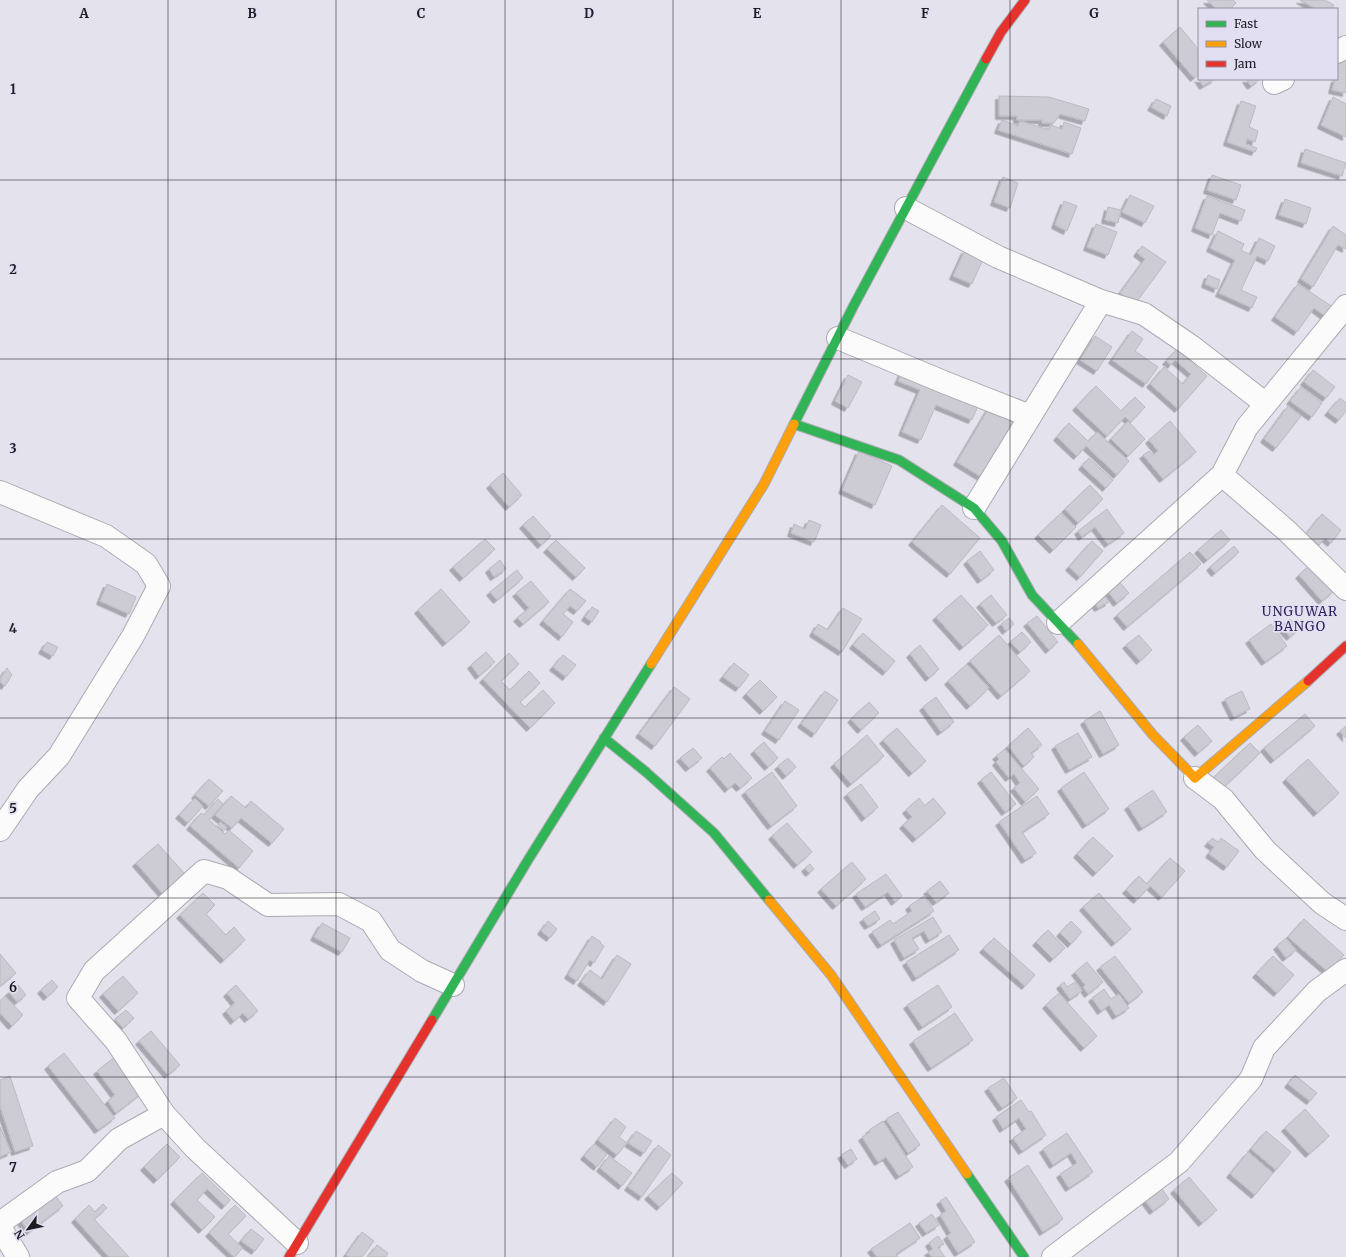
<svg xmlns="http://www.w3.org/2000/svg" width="1346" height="1257" viewBox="0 0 1346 1257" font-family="Merriweather,serif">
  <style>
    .building { fill: #cdccd4; stroke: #babac1; filter: url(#shadow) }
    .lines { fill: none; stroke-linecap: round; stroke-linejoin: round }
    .street-casing { stroke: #abaab2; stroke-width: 24 }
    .fast-casing { stroke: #abaab2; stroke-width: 11 }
    .slow-casing { stroke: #abaab2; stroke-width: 11 }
    .jam-casing { stroke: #abaab2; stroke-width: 11 }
    .street { stroke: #fbfbfc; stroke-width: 22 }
    .fast { stroke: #30b455; stroke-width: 9 }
    .slow { stroke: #ff9f0a; stroke-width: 9 }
    .jam { stroke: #e5322d; stroke-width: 9 }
    .grid { fill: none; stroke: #1d1c23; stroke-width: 1; stroke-opacity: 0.55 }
    .labels { text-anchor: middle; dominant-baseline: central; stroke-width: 3.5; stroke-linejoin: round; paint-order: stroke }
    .quarter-label { font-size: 13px; letter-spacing: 1px; fill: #2e1f59; stroke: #e1dff1 }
    .grid-label { font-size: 13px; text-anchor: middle; font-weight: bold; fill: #1d1c23; stroke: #e1dff1; stroke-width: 3.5; stroke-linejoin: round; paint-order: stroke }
  </style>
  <defs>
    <filter id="shadow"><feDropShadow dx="-3.5" dy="3.5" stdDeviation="0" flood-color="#0004"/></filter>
  </defs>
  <rect width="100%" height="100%" fill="#e4e3ed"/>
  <path class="building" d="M1207 0H1233L1236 3 1230 9H1216Z
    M1300 0H1325L1334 5 1332 9H1316Z
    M1180 27 1199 50V74L1194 78 1163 42Z
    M1340 54 1346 55V93L1332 90 1335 79H1337V67Z
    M1198 78 1199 79H1215L1203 86Z
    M1246 79H1260L1251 86Z
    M999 96 1049 97 1089 109 1085 121 1060 114 1054 123H1042V120H1017V116H999Z
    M1333 97 1346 104V137L1321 125Z
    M1156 99 1171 106 1167 116 1151 107Z
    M1241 101 1256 106 1249 127 1258 131 1255 142 1247 139 1246 144 1257 148 1255 152 1227 142Z
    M1002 120 1018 126 1020 121 1049 130 1050 125 1062 129 1064 122 1081 128 1072 154 998 130Z
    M1305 149 1346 163 1342 176 1301 163Z
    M1212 175 1241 185 1236 200 1207 190Z
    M1003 177 1018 183 1010 208 994 202Z
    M1130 195 1154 206 1145 223 1122 212Z
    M1207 196 1245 210 1241 221 1220 213 1212 235 1195 228Z
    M1285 199 1311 208 1306 224 1279 215Z
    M1064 201 1077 206 1067 231 1055 225Z
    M1108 207 1121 210 1118 223 1105 220Z
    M1096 224 1117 232 1108 255 1087 247Z
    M1333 226 1346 235V249L1338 245 1313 287 1301 279Z
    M1218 231 1244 244 1241 250 1251 255 1259 238 1275 246 1268 261 1257 256 1241 290 1257 297 1252 308 1219 293 1235 260 1210 248Z
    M1142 246 1166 262 1135 304 1120 293 1145 259 1137 253Z
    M965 250 983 259 972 284 953 276Z
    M1208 275 1220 280 1217 289 1205 284Z
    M1298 284 1336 309 1329 319 1314 308 1297 332 1275 317Z
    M1132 331 1143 339 1135 351 1158 367 1146 384 1112 360Z
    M1095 336 1112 347 1097 371 1080 360Z
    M1177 349 1207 376 1178 409 1150 384 1164 367 1183 384 1191 374 1175 360 1171 365 1166 361Z
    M1313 370 1335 387 1326 398 1304 382Z
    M902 372 978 406 972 420 936 405 921 440 902 432 920 390 898 381Z
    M848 375 862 382 848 408 835 401Z
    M1096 386 1121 411 1135 397 1145 407 1131 422 1125 417 1107 436 1076 407Z
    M1301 387 1322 403 1312 417 1290 401Z
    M1340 398 1346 403V411L1339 420 1328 412Z
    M1288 406 1301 416 1276 448 1264 439Z
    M989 408 1014 423 983 478 957 462Z
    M1128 421 1145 439 1128 456 1111 439Z
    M1170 421 1196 452 1163 479 1143 455 1149 451 1153 455 1158 451 1149 440Z
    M1069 423 1088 441 1097 432 1129 461 1117 475 1086 446 1077 456 1057 437Z
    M859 451 892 466 875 505 842 490Z
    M1089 458 1113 480 1106 488 1082 466Z
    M503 473 522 495 509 507 490 485Z
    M1090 485 1103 499 1078 523 1065 509Z
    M942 505 980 538 950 574 912 542Z
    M1107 509 1124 533 1108 544 1095 527 1082 537 1078 531Z
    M1061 513 1076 527 1053 550 1038 535Z
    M1322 514 1341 530 1331 543 1325 538 1319 545 1306 534Z
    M533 516 551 536 541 545 523 525Z
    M809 520 821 525 814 542 791 533 794 524 805 529Z
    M1221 530 1230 540 1207 560 1198 550Z
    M485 539 495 549 463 578 453 567Z
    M556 540 585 568 576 577 547 549Z
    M1092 541 1103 551 1080 577 1069 567Z
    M1234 546 1239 552 1215 573 1210 567Z
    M980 551 994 570 981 580 967 561Z
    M1190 552 1201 564 1127 627 1117 615Z
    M500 560 506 569 494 577 489 569Z
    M1311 564 1335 590 1322 601 1299 575Z
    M517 570 523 578 497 600 490 592Z
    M1115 577 1129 593 1117 603 1105 588Z
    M531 581 549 602 523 624 517 618 529 608 516 593Z
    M107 584 136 597 129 614 100 601Z
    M441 589 470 622 446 643 418 610Z
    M570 589 586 601 577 611 570 606 563 614 573 622 562 637 543 621Z
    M1101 590 1109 602 1098 608 1091 597Z
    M961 595 988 625 963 647 936 617Z
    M991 595 1007 615 996 623 980 604Z
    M592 607 599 611 592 622 585 617Z
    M843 608 862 619 842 652 813 633 818 624 828 630Z
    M1037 616 1058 642 1049 650 1027 623Z
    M1009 618 1014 624 1006 631 1001 624Z
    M1290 619 1299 629 1290 637 1281 627Z
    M1271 624 1287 646 1265 662 1249 640Z
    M1022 632 1031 642 1020 652 1010 642Z
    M863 633 895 661 886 672 853 645Z
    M999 635 1030 671 1001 696 970 661Z
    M1139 635 1152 650 1140 661 1126 645Z
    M47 642 58 647 53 656 42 650Z
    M920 645 939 669 929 678 910 654Z
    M486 652 495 662 479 676 471 665Z
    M509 653 519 664 501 681 510 690 529 671 540 683 520 702 525 707 543 690 555 703 530 728 483 679Z
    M563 655 576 665 566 677 553 667Z
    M734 663 749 675 739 688 723 677Z
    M967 664 989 688 970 706 948 681Z
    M7 668 12 675 5 686 0 682V679Z
    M760 680 777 697 763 711 746 694Z
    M674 687 690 699 655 746 639 734Z
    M825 691 838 700 815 734 801 724Z
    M1242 691 1250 709 1234 717 1225 699Z
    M936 697 954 722 941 732 923 707Z
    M785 701 799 710 779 740 765 731Z
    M869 702 879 713 861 730 851 719Z
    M1100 711 1119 745 1103 754 1084 721Z
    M1305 714 1315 726 1274 760 1264 748Z
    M1198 725 1212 741 1198 753 1184 737Z
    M1346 726V738L1340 731Z
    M897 728 926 761 912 773 883 740Z
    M1028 728 1042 745 1031 753 1034 757 1024 766 1008 746Z
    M1078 733 1092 757 1069 770 1055 746Z
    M867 735 884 756 851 784 834 764Z
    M764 742 778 758 768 767 754 751Z
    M1250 743 1260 753 1223 788 1213 778Z
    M693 748 702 758 689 768 680 758Z
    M1005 749 1039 789 1025 802 1014 788 1020 783 1014 774 1009 778 996 762 999 759 996 756Z
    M730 753 752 778 740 788 735 783 728 789 710 768 722 757 724 759Z
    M788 758 796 767 786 776 778 766Z
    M1308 759 1339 793 1317 813 1286 779Z
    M772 772 797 806 771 826 745 792Z
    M991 772 1016 804 1005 812 981 780Z
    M1084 772 1109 809 1086 825 1061 788Z
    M209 779 223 791 209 806 195 795Z
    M861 784 878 807 865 818 847 794Z
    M1153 790 1167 812 1142 828 1128 806Z
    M231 796 246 808 251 801 284 829 272 843 241 818 232 828 215 815Z
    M1037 796 1049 814 1022 832 1036 853 1025 860 999 822Z
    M195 798 203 806 188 823 179 815Z
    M919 798 925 806 933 798 946 813 916 839 903 825 912 817 906 810Z
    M218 799 223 804 209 820 225 834 229 830 253 851 239 868 190 826 201 813 204 815Z
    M220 822 227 827 225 830 218 824Z
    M787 823 812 852 797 865 772 836Z
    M1093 837 1113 856 1096 873 1077 854Z
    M1212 838 1218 842 1221 838 1239 851 1227 867 1209 854 1214 847 1208 843Z
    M158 844 185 874 163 894 136 863Z
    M1170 858 1185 871 1162 897 1150 886 1137 900 1126 890 1139 876 1147 884Z
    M852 862 866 879 836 906 821 889Z
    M810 864 814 869 809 873 805 868Z
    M886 874 902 896 895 902 888 892 865 907 856 894Z
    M940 881 949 893 936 902 927 891Z
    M203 893 215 905 206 914 226 935 234 927 245 940 224 960 180 915Z
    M1099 893 1131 929 1115 943 1083 907Z
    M924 896 934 911 881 945 872 932 890 920 893 924 912 911 909 906Z
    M875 911 880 919 868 926 863 919Z
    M933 917 942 932 929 940 924 931 912 938 919 949 904 958 894 940Z
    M1304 919 1344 955 1328 972 1288 937Z
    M548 921 557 929 550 938 541 931Z
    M1071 921 1082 932 1071 944 1060 933Z
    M322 923 350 938 342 952 314 937Z
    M1048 930 1065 948 1053 959 1036 942Z
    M949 935 959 950 916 978 906 962Z
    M592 936 601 942 600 943 604 946 594 963 590 960 577 981 568 975Z
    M994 938 1035 975 1025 986 983 949Z
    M1286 938 1296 950 1286 958 1277 946Z
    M0 954 16 973 0 986Z
    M617 955 631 964 607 1002 581 982 590 970 602 979Z
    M1115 956 1143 992 1129 1003 1100 967Z
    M1273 956 1294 975 1277 993 1256 974Z
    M1087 962 1103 982 1088 994 1083 987 1085 985 1075 972Z
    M123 976 138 993 118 1011 103 994Z
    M52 980 58 987 47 997 41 990Z
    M1064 982 1067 987 1075 982 1082 991 1070 999 1060 985Z
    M18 985 26 995 17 1002 9 992Z
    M236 985 258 1011 248 1019 243 1013 234 1021 226 1011 235 1003 227 993Z
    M938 985 952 1007 922 1027 907 1005Z
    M1104 989 1111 999 1119 994 1129 1008 1116 1016 1109 1005 1101 1011 1092 998Z
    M1059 993 1097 1036 1084 1048 1046 1005Z
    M5 996 23 1015 12 1026 0 1013V1001Z
    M126 1010 134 1018 123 1028 115 1019Z
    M955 1013 973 1040 931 1068 913 1041Z
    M151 1031 180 1065 168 1075 139 1041Z
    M64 1053 115 1118 98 1130 48 1066Z
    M116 1056 143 1092 116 1113 108 1101 115 1095 97 1071Z
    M1295 1075 1317 1093 1310 1101 1288 1084Z
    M10 1076 33 1146 15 1152 0 1106V1080Z
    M1004 1078 1017 1098 1002 1108 988 1088Z
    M1021 1100 1029 1112 1031 1111 1046 1135 1022 1151 1013 1138 1026 1129 1019 1118 1003 1129 996 1117Z
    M1305 1109 1329 1136 1309 1154 1285 1128Z
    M898 1112 920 1145 908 1153 886 1119Z
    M615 1118 626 1127 619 1137 627 1143 617 1155 598 1140Z
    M883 1121 913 1167 899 1176 886 1157 878 1162 862 1137 870 1132 869 1130Z
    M0 1127 11 1152 0 1157Z
    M636 1131 652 1141 644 1153 628 1143Z
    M1266 1131 1291 1152 1276 1170 1251 1149Z
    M1067 1133 1093 1172 1069 1188 1060 1174 1077 1163 1071 1153 1053 1165 1043 1149Z
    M167 1144 180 1157 157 1180 144 1167Z
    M594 1144 607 1154 597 1167 584 1156Z
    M658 1145 671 1155 642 1197 628 1187Z
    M851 1149 857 1159 848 1165 841 1155Z
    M1248 1152 1273 1173 1255 1195 1230 1174Z
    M609 1156 632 1173 622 1186 600 1168Z
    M1028 1165 1063 1219 1043 1232 1008 1178Z
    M202 1173 230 1200 225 1206 207 1189 197 1200 215 1217 202 1230 174 1201Z
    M672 1173 683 1183 660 1207 648 1196Z
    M1189 1177 1217 1210 1202 1223 1174 1190Z
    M1160 1186 1169 1199 1153 1211 1144 1199Z
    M54 1194 63 1206 29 1232 20 1220Z
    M946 1197 975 1242 958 1253 947 1236 951 1233 940 1215 946 1211 940 1201Z
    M103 1204 107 1208 94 1219 129 1257H109L75 1219 89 1205 95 1212Z
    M235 1205 246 1216 228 1234 243 1248 234 1257 209 1233Z
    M932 1214 939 1225 926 1233 919 1223Z
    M910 1223 920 1238 896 1254 898 1257H877L871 1249Z
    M251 1229 264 1239 255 1251 241 1241Z
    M362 1232 374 1241 362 1257H349L346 1255Z
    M938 1236 944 1244 938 1247 945 1257H932L928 1252 933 1249 929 1243Z
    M377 1245 388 1253 386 1257H368Z"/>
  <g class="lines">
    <g class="street-casing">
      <path id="street" d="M1337 52 1346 47
        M1274 83 1283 79
        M906 208 998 257 1101 301 1144 314 1191 346 1266 404
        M1346 306 1247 427 1222 475 1287 531 1346 589
        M838 338 946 383 1030 416
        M0 492 106 536 146 564 159 586 133 636 59 756 28 789 0 830
        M974 508 1101 301
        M1058 623 1222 475
        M1195 778 1223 799 1265 850 1322 903 1346 919
        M164 1114 116 1041 78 998 94 971 204 871 228 878 268 905 339 904 371 921 390 950 422 971 453 985
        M0 1223 57 1182 87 1171 119 1139 164 1114 195 1148 297 1243
        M0 1227 18 1257
        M1053 1257 1179 1162 1251 1079 1264 1048 1317 991 1346 970"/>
    </g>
    <g class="fast-casing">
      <path id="fast" d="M794 424 899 460 974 508 1002 541 1032 595 1078 644
        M794 424 854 305 986 59
        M604 738 646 772 714 833 769 900
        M432 1020 528 860 651 664
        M967 1174 1024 1257"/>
    </g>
    <g class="slow-casing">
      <path id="slow" d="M1078 644 1153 735 1195 778 1308 681
        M651 664 764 484 794 424
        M769 900 831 975 967 1174"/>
    </g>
    <g class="jam-casing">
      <path id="jam" d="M986 59 1001 32 1025 0
        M1308 681 1346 646
        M289 1257 432 1020"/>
    </g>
    <use href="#street" class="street"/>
    <use href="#fast" class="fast"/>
    <use href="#slow" class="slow"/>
    <use href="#jam" class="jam"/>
  </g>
  <path class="grid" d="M168 0V1257M336 0V1257M505 0V1257M673 0V1257M841 0V1257M1010 0V1257M1178 0V1257M0 180H1346M0 359H1346M0 539H1346M0 718H1346M0 898H1346M0 1077H1346"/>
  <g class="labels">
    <g class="quarter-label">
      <text x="1300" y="611">UNGUWAR<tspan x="1300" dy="15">BANGO</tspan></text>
    </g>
  </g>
  <g class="grid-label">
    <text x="84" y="18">A</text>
    <text x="252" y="18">B</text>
    <text x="421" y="18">C</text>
    <text x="589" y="18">D</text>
    <text x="757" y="18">E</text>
    <text x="925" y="18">F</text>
    <text x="1094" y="18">G</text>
    <text x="13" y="94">1</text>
    <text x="13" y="274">2</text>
    <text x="13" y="453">3</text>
    <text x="13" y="633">4</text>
    <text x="13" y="813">5</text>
    <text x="13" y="992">6</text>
    <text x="13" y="1172">7</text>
  </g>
  <rect x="1198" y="8" width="140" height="72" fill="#e1dff1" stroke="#93919f"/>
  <rect x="1206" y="21" width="20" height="6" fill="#30b455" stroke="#93919f"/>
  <text x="1234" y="28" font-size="12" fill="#1d1c23">Fast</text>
  <rect x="1206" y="41" width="20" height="6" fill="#ff9f0a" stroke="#93919f"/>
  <text x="1234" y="48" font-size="12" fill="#1d1c23">Slow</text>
  <rect x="1206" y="61" width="20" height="6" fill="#e5322d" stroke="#93919f"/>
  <text x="1234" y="68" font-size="12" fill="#1d1c23">Jam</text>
  <g transform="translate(28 1229) rotate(237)" stroke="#e1dff1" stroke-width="3" paint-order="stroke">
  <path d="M0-3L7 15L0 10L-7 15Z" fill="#1d1c23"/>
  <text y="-6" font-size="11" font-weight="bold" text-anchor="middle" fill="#1d1c23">N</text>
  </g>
</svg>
